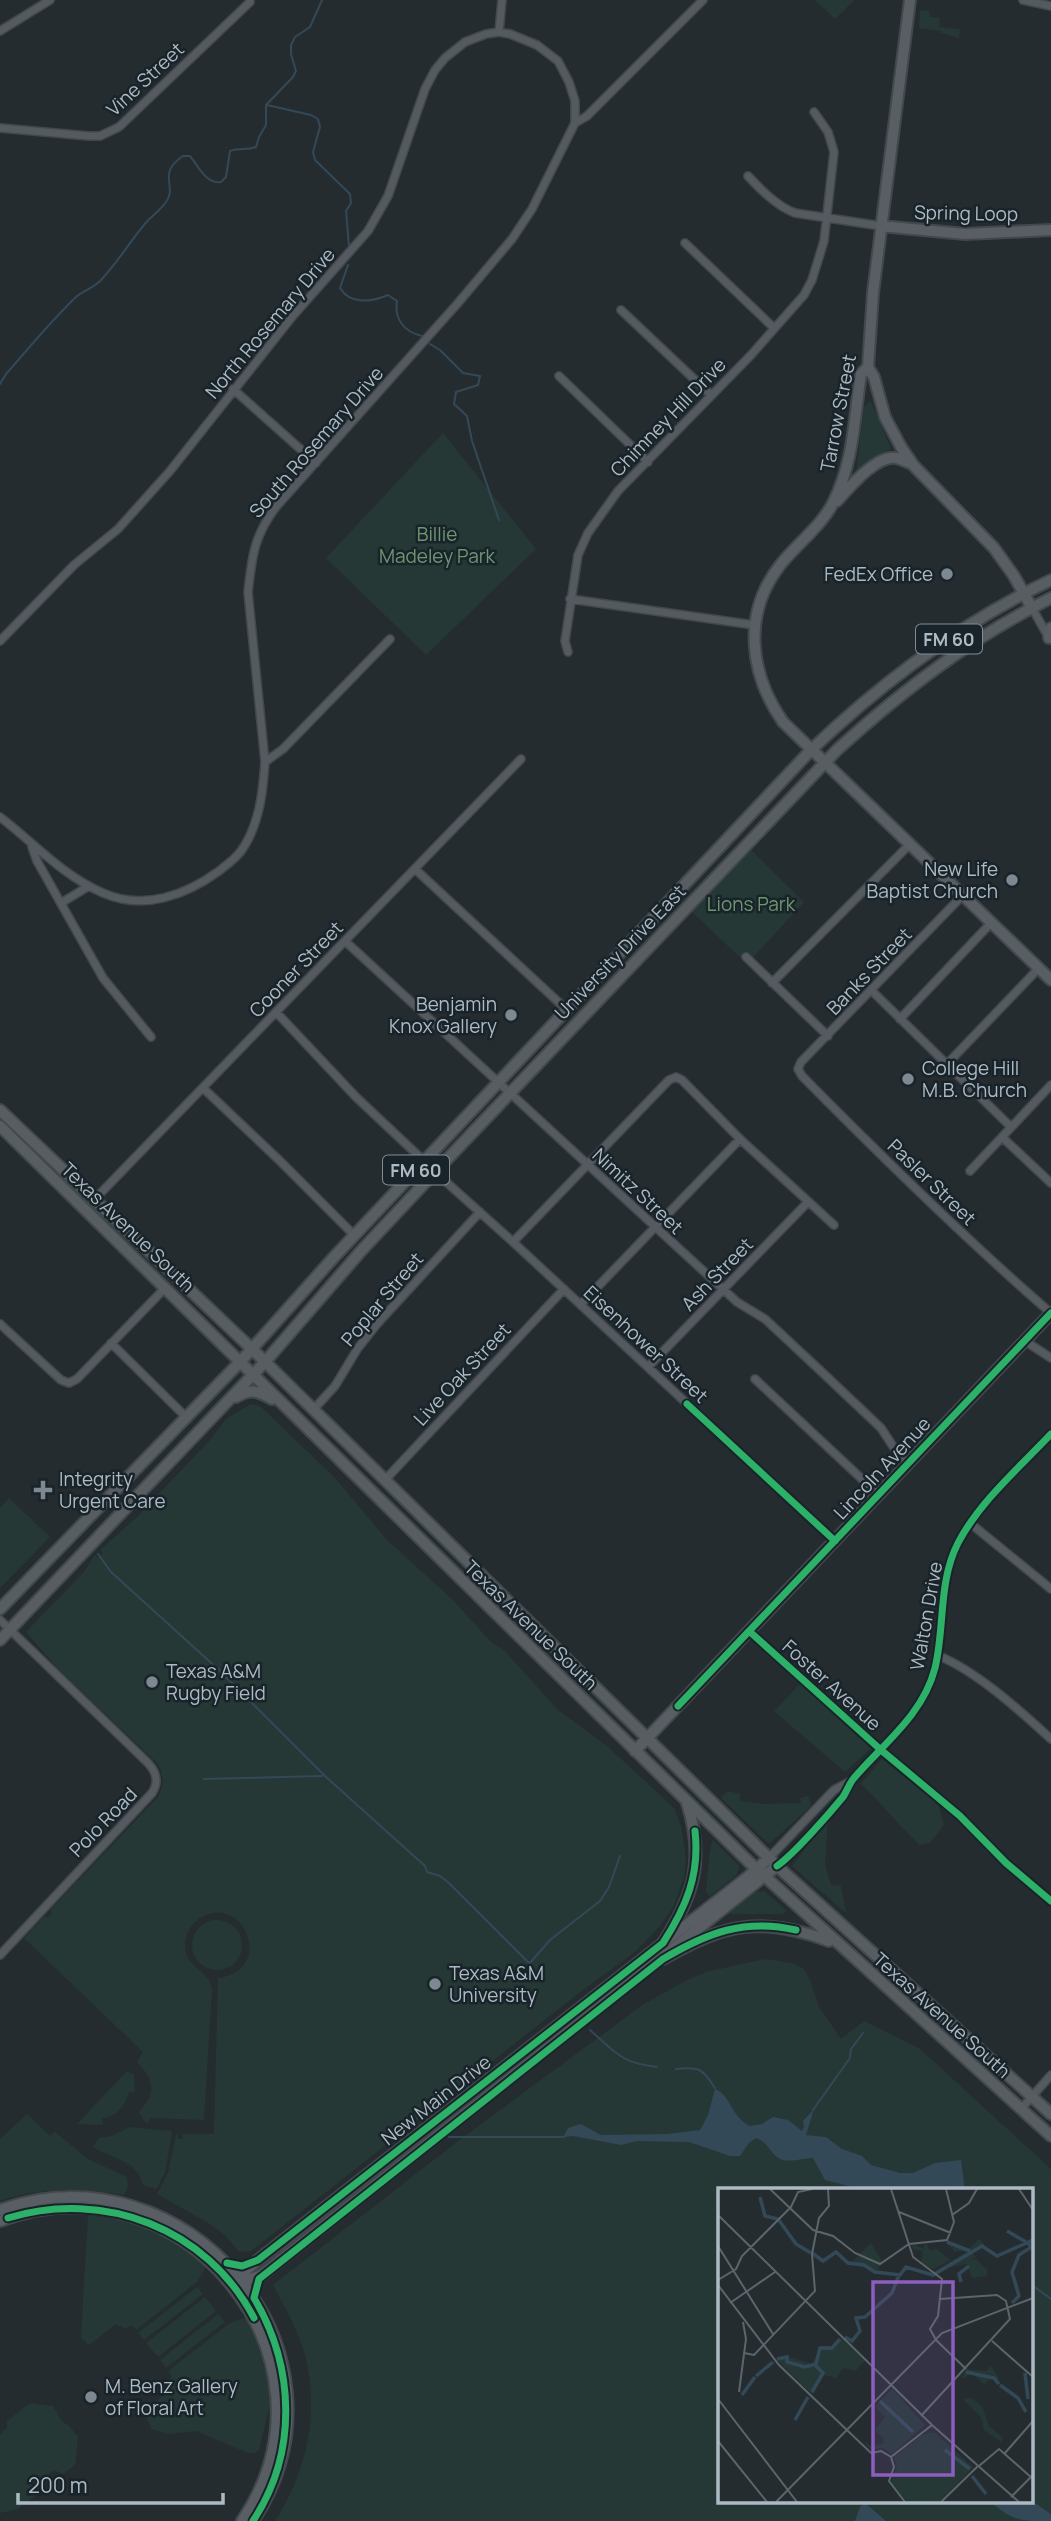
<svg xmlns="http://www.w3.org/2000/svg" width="1051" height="2521" viewBox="0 0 1051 2521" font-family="Manrope,sans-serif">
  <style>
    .green { fill: #253835; fill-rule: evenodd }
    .water { fill: #334958 }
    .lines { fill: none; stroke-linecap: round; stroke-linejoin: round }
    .stream { stroke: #334958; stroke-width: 2 }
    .street-casing { stroke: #42484b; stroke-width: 10 }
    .secondary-casing { stroke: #42484b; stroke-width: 14 }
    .primary-casing { stroke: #42494d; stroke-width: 14 }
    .street { stroke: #545a5f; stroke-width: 7 }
    .secondary { stroke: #585e63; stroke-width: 10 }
    .primary { stroke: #575d61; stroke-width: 10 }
    .cycleway-casing { stroke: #19232a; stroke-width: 11 }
    .cycleway { stroke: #2db169; stroke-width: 7 }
    .poi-dot { fill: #7d8890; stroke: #19232a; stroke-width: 2.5 }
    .labels { text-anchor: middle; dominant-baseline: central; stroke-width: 5; stroke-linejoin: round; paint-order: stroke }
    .shield { fill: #19232a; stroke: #818d95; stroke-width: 2 }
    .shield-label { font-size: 18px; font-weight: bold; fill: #adbac3 }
    .street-label { font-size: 19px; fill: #adbac3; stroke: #19232a }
    .park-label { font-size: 19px; fill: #6e9670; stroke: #19232a }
    .poi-label { font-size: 19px; fill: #adbac3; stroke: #19232a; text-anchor: start }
    .inset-river { fill: none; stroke: #334958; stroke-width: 3.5 }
    .inset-road { fill: none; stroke: #5b656b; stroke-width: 2 }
    .view { fill: #8c5ec0; fill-opacity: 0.15; stroke: #8c5ec0; stroke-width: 3.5 }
    .inset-edge { fill: none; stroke: #adbac3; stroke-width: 3.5 }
  </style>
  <rect width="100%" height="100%" fill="#252c30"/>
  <path class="green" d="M815 0H854L835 19Z
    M920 10 929 11 930 17 940 18 939 27 960 29 959 38 941 33V31L919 28Z
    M869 402 872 404 891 448 856 473 864 407Z
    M443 433 536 549 426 655 326 558Z
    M751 850 804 902 747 964 691 911Z
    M251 1404 260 1406 333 1476 388 1541 452 1599 491 1642 504 1650 557 1709 607 1746 674 1808 681 1826 686 1858 684 1878 673 1908 660 1926 635 1952 579 1993 251 2251 239 2252 226 2236 210 2224 157 2194 168 2173 177 2131 178 2139H183V2134H214L218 1978C276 1971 244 1891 200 1918 191 1924 185 1935 185 1945 185 1968 209 1970 212 1989L204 2120 150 2118 148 2123 145 2122 139 2112C142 2107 147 2103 149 2098 156 2084 146 2071 137 2062L143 2052 24 1938 45 1916 47 1918 52 1913 50 1910 158 1797C164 1785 165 1775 157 1763L57 1668 26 1632 83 1573 95 1555 98 1558 103 1553 100 1550 136 1518 210 1440 226 1419Z
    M9 1498 50 1537 0 1588V1508Z
    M800 1684 871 1748 845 1772 774 1711Z
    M882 1759 938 1804 944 1825 930 1843 920 1845C899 1826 882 1804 861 1784Z
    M728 1791 740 1794V1801L764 1804 801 1803 800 1798 808 1796 812 1805 769 1844 721 1798Z
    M828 1817 825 1865 831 1885 841 1886 846 1913 792 1866Z
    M713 1840 739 1866 737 1875 710 1896 706 1892C708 1880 709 1847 713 1840Z
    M764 1891 787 1911 783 1914H728L756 1892Z
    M192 1945a25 25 0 1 1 50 0a25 25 0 1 1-50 0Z
    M765 1959 791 1963 803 1968 810 1980 819 2007 841 2039 864 2021 920 2049 1051 2169V2521H275C307 2471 320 2413 305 2355 298 2330 285 2308 273 2285L457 2142 641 2006 687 1980 706 1972ZM720 2190H1032V2502H720Z
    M127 2071 134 2075 135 2092H129C125 2107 117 2115 102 2119L103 2125 77 2124Z
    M27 2114 50 2136 55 2132 88 2159 127 2177 128 2186 124 2195C81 2188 42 2187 0 2201V2139Z
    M130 2127 172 2131 165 2173 156 2189 143 2185C138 2160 112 2159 93 2147L99 2138 112 2136Z
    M88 2215C138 2221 168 2234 207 2265L197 2282 136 2330 132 2325 125 2329 116 2324 89 2345 81 2338Z
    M197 2287 203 2294 144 2340 138 2333Z
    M205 2297 216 2311 158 2357 146 2343Z
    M218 2314 225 2322 166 2368 160 2360Z
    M247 2317 257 2339 269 2382 271 2400 259 2450 255 2453H248L196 2431 168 2434 152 2429 143 2412 169 2391 167 2382 172 2376 168 2371 230 2323Z
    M30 2403 53 2406 61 2420 70 2427 78 2437 75 2465 63 2474 54 2470 39 2482 42 2490 18 2509 0 2513V2434L7 2428V2421Z"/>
  <path class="water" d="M715 2089C731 2095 731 2117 750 2126L762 2124 773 2117 788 2120 802 2131 804 2127 803 2121 814 2109 806 2135 826 2137 842 2149 862 2156 871 2165 900 2173H913L935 2163 961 2160 965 2190H863L825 2180 813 2158C805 2158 792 2162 783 2160 771 2157 769 2142 756 2138L749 2143 740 2156H730L689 2142 637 2141 621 2145 573 2136 563 2137 568 2128 581 2124 601 2135 667 2134 700 2130 708 2115Z
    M1032 2501 1051 2514V2521C1020 2521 1013 2521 991 2502Z
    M865 2503 886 2521H855L860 2507Z"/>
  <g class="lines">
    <path class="stream" d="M267 105 311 115 318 119 320 127 313 152 315 160 350 194 351 203 346 211 349 246
      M348 265 340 288C350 305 372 302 388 295L397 301C394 319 404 332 422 336
      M430 344 440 350 463 373 480 376 478 385 456 392 454 404 467 416 472 441 499 520
      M0 384 6 374C29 348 50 322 75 298 82 291 94 288 101 280 117 263 129 243 144 225 150 217 160 211 166 202 178 186 156 174 183 156H190C199 167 206 184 221 182L226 177 230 151C240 147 247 151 256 147L259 137 266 125V105L293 77 296 71 291 54V45L295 37 310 27 322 0
      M403 1158 414 1162
      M98 1554 111 1572 219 1670 325 1776 425 1866 427 1872 440 1876 449 1883 531 1965
      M204 1779 322 1776
      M529 1964 550 1940 600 1901 609 1887 620 1856
      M590 2030C616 2053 621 2063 657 2067
      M676 2069C699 2066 703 2069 715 2088
      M813 2110 850 2058 851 2049 863 2033
      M449 2137H564
      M1032 2285 1051 2299"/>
    <g class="street-casing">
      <path id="street" d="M1023 0 1051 6
        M0 31 50 0
        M499 32 502 0
        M575 123 587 116 703 0
        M0 128 89 136H100L119 127 250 2
        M748 176C762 191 777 206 795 213L881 226
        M685 243 774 328
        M621 310 711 395
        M559 376 648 462
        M233 389 316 463
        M570 599 754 625
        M1032 608 1049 638
        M0 641 74 565 118 529 170 471 292 317 368 231 388 196 425 89 435 70 445 58 465 42 486 34 499 32 510 34 537 45 558 61 569 82 575 101V123L532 209 512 239 458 303 276 507C254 536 252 556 248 592L265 762C263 790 260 820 245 845 239 856 229 863 219 871 186 895 144 911 103 893 63 876 34 843 0 817
        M568 652 565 641 578 555 588 533 618 491 751 355 804 295 812 280 824 241 834 152 828 132 814 112
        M265 762 283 749 390 639
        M32 847 37 861 103 978 151 1037
        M415 869 568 1011
        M962 896 801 1062 798 1069 802 1076C882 1157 964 1238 1051 1313
        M61 903 89 886
        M345 941 724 1290 737 1302 765 1319 825 1375 881 1428 898 1454 908 1463
        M746 957 828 1036
        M772 983 909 845
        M872 991 1011 1127
        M276 1012 356 1097 424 1161
        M900 1019 991 923
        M947 1064 1039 968
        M203 1088 279 1160 354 1235
        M1002 1137 1051 1183
        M970 1171 1051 1085
        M435 1172 513 1242 835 1541
        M93 1201 521 759
        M513 1242 669 1080 676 1077 682 1080 740 1139 834 1225
        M581 1304 740 1139
        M0 1324 61 1380 69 1383 77 1379 165 1288
        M1025 1341 1051 1358
        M111 1343 185 1416
        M648 1367 808 1202
        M755 1379 879 1495
        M313 1410 335 1386 358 1348 377 1324 480 1212
        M384 1481 564 1289
        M970 1523 1051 1589
        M0 1620 148 1763C157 1773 159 1782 152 1793L0 1955
        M749 1631 881 1750 960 1816 1006 1863 1051 1901
        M937 1655C978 1672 1019 1710 1051 1739
        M769 1858 834 1790 851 1781
        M777 1866C794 1854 829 1814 843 1797 847 1791 849 1784 854 1778 883 1744 923 1715 935 1668 945 1627 938 1582 958 1543 980 1501 1019 1468 1051 1434
        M1021 2109 1051 2075"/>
    </g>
    <g class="secondary-casing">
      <path id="secondary" d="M910 0 873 293 868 367 861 374C854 418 854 462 833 503 822 525 796 545 781 564 742 613 749 673 783 722L1051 980
        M881 226 965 234 1051 230
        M868 367 874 377 885 417 901 447 914 466 994 548 1014 576 1032 608
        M837 501C849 488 877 454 896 458 901 459 907 462 912 464
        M635 1751 1051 1313
        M0 2210C186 2143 365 2353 253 2521
        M0 2221C182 2152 352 2358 242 2521
        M233 2285 262 2275 777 1866
        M233 2285 239 2276 258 2260 749 1876 769 1858"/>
    </g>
    <g class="primary-casing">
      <path id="primary" d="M1049 638 1051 628
        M0 1110 252 1349 777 1866 1051 2114
        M0 1126 749 1862 1051 2136
        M236 1397C251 1388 258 1391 272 1399
        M0 1609 241 1361 334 1257 811 750C882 682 963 622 1051 580
        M0 1640 265 1362 361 1251 435 1172 837 750C903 690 971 638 1051 598
        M663 1943C694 1895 705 1860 687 1803
        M663 1959C726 1923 760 1916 829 1941"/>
    </g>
    <use href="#street" class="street"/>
    <use href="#secondary" class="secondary"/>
    <use href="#primary" class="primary"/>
    <g class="cycleway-casing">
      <path id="cycleway" d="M687 1404 835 1541
        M749 1631 881 1750 960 1816 1006 1863 1051 1901
        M678 1706 1051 1313
        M777 1866C794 1854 829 1814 843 1797 847 1791 849 1784 854 1778 883 1744 923 1715 935 1668 945 1627 938 1582 958 1543 980 1501 1019 1468 1051 1434
        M8 2218C104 2189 207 2228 254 2318
        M227 2263 242 2266 258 2260 663 1943C686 1907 700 1875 695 1831
        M253 2521C298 2453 295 2367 254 2298L259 2279 663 1959C707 1933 744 1918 796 1930"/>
    </g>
    <use href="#cycleway" class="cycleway"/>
  </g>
  <g class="poi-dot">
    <circle cx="947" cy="574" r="7"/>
    <circle cx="1012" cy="880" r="7"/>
    <circle cx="511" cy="1015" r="7"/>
    <circle cx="908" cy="1079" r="7"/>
    <path d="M39.5 1479.5h7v7h7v7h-7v7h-7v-7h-7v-7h7z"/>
    <circle cx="152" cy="1682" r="7"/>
    <circle cx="435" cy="1984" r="7"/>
    <circle cx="91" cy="2397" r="7"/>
  </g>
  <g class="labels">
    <g class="shield">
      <rect x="916" y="624.5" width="66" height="29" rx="5"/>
      <rect x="383" y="1155.5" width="66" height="29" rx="5"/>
    </g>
    <g class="shield-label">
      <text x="949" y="639">FM 60</text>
      <text x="416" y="1170">FM 60</text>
    </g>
    <g class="street-label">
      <text transform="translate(145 79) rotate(-43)">Vine Street</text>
      <text transform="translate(966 213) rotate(1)">Spring Loop</text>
      <text transform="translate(270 323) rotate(-50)">North Rosemary Drive</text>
      <text transform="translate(838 413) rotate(-79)">Tarrow Street</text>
      <text transform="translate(668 417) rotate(-46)">Chimney Hill Drive</text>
      <text transform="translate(316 442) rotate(-49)">South Rosemary Drive</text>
      <text transform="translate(620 952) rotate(-46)">University Drive East</text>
      <text transform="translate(296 969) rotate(-46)">Cooner Street</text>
      <text transform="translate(869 971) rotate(-46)">Banks Street</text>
      <text transform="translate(932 1182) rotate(44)">Pasler Street</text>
      <text transform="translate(638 1191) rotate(43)">Nimitz Street</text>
      <text transform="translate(128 1227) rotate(44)">Texas Avenue South</text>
      <text transform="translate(717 1274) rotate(-46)">Ash Street</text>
      <text transform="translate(382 1299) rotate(-50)">Poplar Street</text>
      <text transform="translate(646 1344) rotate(43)">Eisenhower Street</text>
      <text transform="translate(462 1374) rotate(-47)">Live Oak Street</text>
      <text transform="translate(882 1468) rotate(-47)">Lincoln Avenue</text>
      <text transform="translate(926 1616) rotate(-80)">Walton Drive</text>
      <text transform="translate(531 1625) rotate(44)">Texas Avenue South</text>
      <text transform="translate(832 1685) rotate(42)">Foster Avenue</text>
      <text transform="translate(103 1822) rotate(-46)">Polo Road</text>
      <text transform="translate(942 2015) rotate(42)">Texas Avenue South</text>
      <text transform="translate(436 2100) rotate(-38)">New Main Drive</text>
    </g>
    <g class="park-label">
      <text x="437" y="534">Billie<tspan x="437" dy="22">Madeley Park</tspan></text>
      <text x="751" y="904">Lions Park</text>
    </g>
    <g class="poi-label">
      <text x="933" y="574" text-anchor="end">FedEx Office</text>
      <text x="998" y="869" text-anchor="end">New Life<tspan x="998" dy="22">Baptist Church</tspan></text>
      <text x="497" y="1004" text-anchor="end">Benjamin<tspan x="497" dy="22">Knox Gallery</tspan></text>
      <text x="922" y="1068">College Hill<tspan x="922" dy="22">M.B. Church</tspan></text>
      <text x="59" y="1479">Integrity<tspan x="59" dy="22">Urgent Care</tspan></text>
      <text x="166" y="1671">Texas A&amp;M<tspan x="166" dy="22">Rugby Field</tspan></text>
      <text x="449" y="1973">Texas A&amp;M<tspan x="449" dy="22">University</tspan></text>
      <text x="105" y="2386">M. Benz Gallery<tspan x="105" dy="22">of Floral Art</tspan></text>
    </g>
  </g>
  <g transform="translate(718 2188)">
    <rect width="315" height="315" fill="#252c30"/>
    <path d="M261 51 276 67 267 59 253 63 258 69 253 72 258 71 270 83 268 88 254 90 249 76 219 82 250 63H236L228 54 229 53 234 59 252 60ZM207 53 212 63 219 61 232 72 216 81 203 75 205 63 195 62 194 56 206 61ZM153 55 164 73 159 83 134 74ZM123 150 147 173 137 183 125 180 119 190 106 187 94 206 58 171 68 168 94 176 102 161 115 159ZM273 178 281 190 279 197 273 190 266 196 254 186 243 191 248 181 269 183ZM174 201 207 237 174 266 165 260 153 262 145 253 153 258 165 256 166 252 161 256 166 251 157 242 167 229 157 219ZM253 210 264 218 271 238 285 250 283 254 266 242 263 229 245 211ZM216 244 255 279 221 314H189L173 294 179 279 176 269 204 247Z" fill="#253835"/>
    <path class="inset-river" d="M42 9 47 28 60 31 78 56 93 65M289 43 308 54M229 54 252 63M94 65 105 73 118 64 130 75 146 77 157 84 182 87 188 79 215 87 264 58 279 68 315 52M243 94 241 86 251 78M294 115 301 108 294 84 301 67 312 60 311 53M127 149 134 153 142 143 138 130 147 129 174 105 181 87M59 171 69 169V174L87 179 98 176 102 160H114L122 151M248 184 276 190 281 196M307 185 310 211M38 188 55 174M282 197 300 210 308 224M94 204 105 185 96 176M24 207 37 189M162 213 195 244M77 232 90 209M227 262 252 281M254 288 268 306"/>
    <path class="inset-road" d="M52 1 95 42 115 48 137 65 162 76 191 56 229 52 236 34 228 1M173 1 195 69 224 91 220 128 212 141 218 152M301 1 315 22M72 21 80 4 94 1M181 24 233 45M0 27 214 237 301 314M234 27 251 15 259 1M0 58 55 146M0 92 18 81 24 68 72 20M0 97 61 177 131 244M12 115 57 84M218 152 248 181M274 153 315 189M26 165 36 167 97 103 94 66 101 30 111 18 110 1M21 204 28 151 25 134M0 211 79 314M203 228 292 131 288 113 279 107 222 111M131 244 153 265 163 263 173 269 176 279 171 293 187 314M0 253 49 314M287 265 315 233M173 269 214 237M261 278 281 261 314 290M293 309 315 287M58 314 224 145 315 110M223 314 260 278"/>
    <path class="view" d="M155 94H235V287H155Z"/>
    <rect width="315" height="315" class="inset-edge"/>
  </g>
  <path d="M18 2493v10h205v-10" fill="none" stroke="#adbac3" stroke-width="3.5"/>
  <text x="28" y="2493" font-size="21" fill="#adbac3" stroke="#19232a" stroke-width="5" paint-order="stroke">200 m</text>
</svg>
